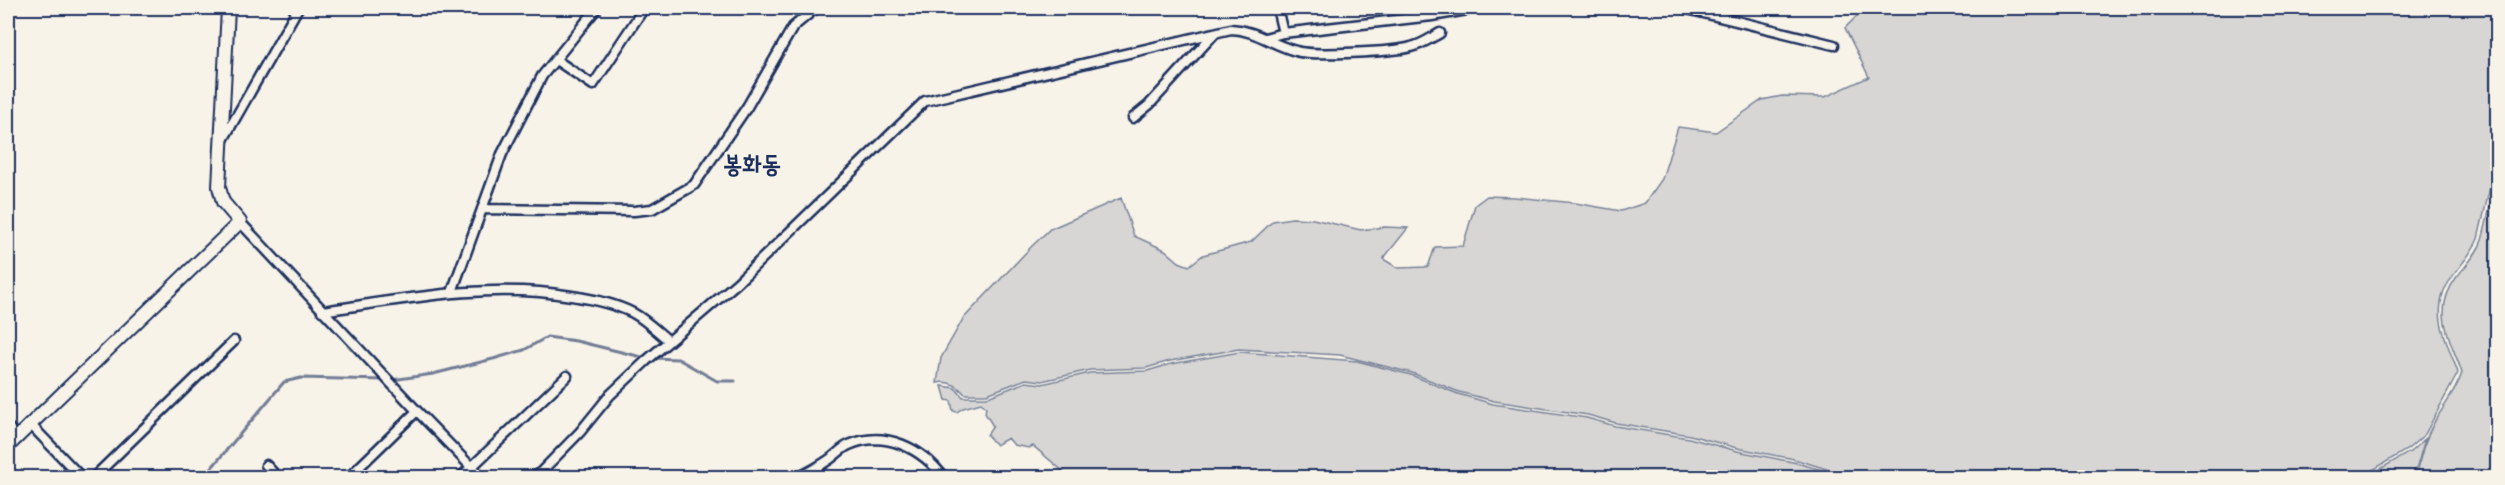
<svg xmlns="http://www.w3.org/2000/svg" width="2505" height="485" viewBox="0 0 2505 485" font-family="'Patrick Hand','Poor Story',sans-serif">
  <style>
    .green { fill: #d7d6d4; stroke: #798299; stroke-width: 1.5 }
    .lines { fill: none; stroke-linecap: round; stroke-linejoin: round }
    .stream { stroke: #727c95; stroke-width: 3 }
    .street-casing { stroke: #1b2f5e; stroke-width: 13 }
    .secondary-casing { stroke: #1b2f5e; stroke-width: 16 }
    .street { stroke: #f7f3e8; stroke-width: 8 }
    .secondary { stroke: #f7f3e8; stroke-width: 12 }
    .labels { text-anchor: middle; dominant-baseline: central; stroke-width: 6; stroke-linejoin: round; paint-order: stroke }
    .quarter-label { font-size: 24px; font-weight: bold; fill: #1b2f5e; stroke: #f7f3e8 }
  </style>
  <rect width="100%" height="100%" fill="#f7f3e8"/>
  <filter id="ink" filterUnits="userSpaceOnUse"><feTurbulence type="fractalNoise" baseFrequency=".0167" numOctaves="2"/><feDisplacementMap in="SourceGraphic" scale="12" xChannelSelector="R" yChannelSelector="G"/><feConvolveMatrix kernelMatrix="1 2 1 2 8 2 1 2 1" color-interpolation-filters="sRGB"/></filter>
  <g filter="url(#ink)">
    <path class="green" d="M1865 8H2492L2498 36 2497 157 2478 239C2470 257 2455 270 2446 287 2431 317 2449 345 2458 373L2425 434 2408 449 2361 477 1856 478 1794 459 1737 448 1690 435 1616 423 1588 415 1494 401 1459 392 1412 373 1340 355 1239 349 1170 361 1146 368 1090 370 1042 381 1026 379 987 394H965C958 386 949 380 937 383L941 358 963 319 1032 246 1050 229 1121 198 1134 236 1165 250 1179 262 1189 266 1203 255 1251 242 1273 221 1292 218 1313 219 1361 230 1384 227 1408 228 1383 259 1398 268 1428 267 1435 247 1463 246 1475 205 1487 196 1514 197 1575 203 1621 211 1645 203 1662 179 1678 127 1716 132 1762 100 1782 96 1825 97 1869 77 1845 28Z
      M2497 168V477H2417C2419 458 2426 436 2436 419 2446 403 2456 391 2462 373 2451 339 2431 313 2456 278 2465 266 2477 255 2482 240 2489 217 2492 192 2497 168Z
      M1240 352 1357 361 1411 375 1458 394 1493 404 1587 418 1615 426 1689 438 1737 451 1793 462 1847 477H1070L1033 446 1029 448 1014 445 1008 438 996 445 987 435 993 426 985 413 986 407 981 403 963 408 957 412 953 411 951 401 946 400 942 386 955 388 963 397H988L1026 382 1042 384 1090 373 1147 371 1171 364Z
      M2425 439 2414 477H2366L2410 452Z"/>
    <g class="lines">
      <path class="stream" d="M652 358 678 359 717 381H735
        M392 380 433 374 493 359 524 350 547 337 576 341 646 358
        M203 478 284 382 301 378 385 380"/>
      <g class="street-casing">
        <path id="street" d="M1277 8 1283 33
          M1593 8H1615
          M1683 8 1834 45
          M1265 38 1283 33 1432 16 1479 8
          M556 60 593 85 644 8
          M1133 118 1149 105 1214 34
          M223 140 298 8
          M482 209 634 211 652 209 694 185 747 107 793 27 816 8
          M240 222 417 411 482 478
          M452 292 502 154 542 76 597 8
          M322 311C405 299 488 282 572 296 593 299 613 303 633 313 646 320 658 332 669 341
          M30 424 82 478
          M8 427 17 437
          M266 465 278 478
          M93 478 234 341
          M348 478 417 411
          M460 478 567 376
          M535 478 580 432 610 395 646 361 738 282 925 101 1231 29C1256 30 1272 45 1296 51 1311 56 1394 52 1411 47 1421 45 1431 38 1440 33
          M797 478C809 472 820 466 830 459 837 454 842 448 849 445 885 429 923 449 944 478"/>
      </g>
      <g class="secondary-casing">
        <path id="secondary" d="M8 446 240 222 223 202 219 187 228 8"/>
      </g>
      <use href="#street" class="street"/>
      <use href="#secondary" class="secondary"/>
    </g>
  </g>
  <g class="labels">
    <g class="quarter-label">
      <text x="752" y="163">봉화동</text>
    </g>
  </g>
  <rect width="2505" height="485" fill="none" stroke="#f7f3e8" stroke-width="30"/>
  <rect x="15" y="15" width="2475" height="455" fill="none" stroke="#1b2f5e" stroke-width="2" filter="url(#ink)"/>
</svg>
